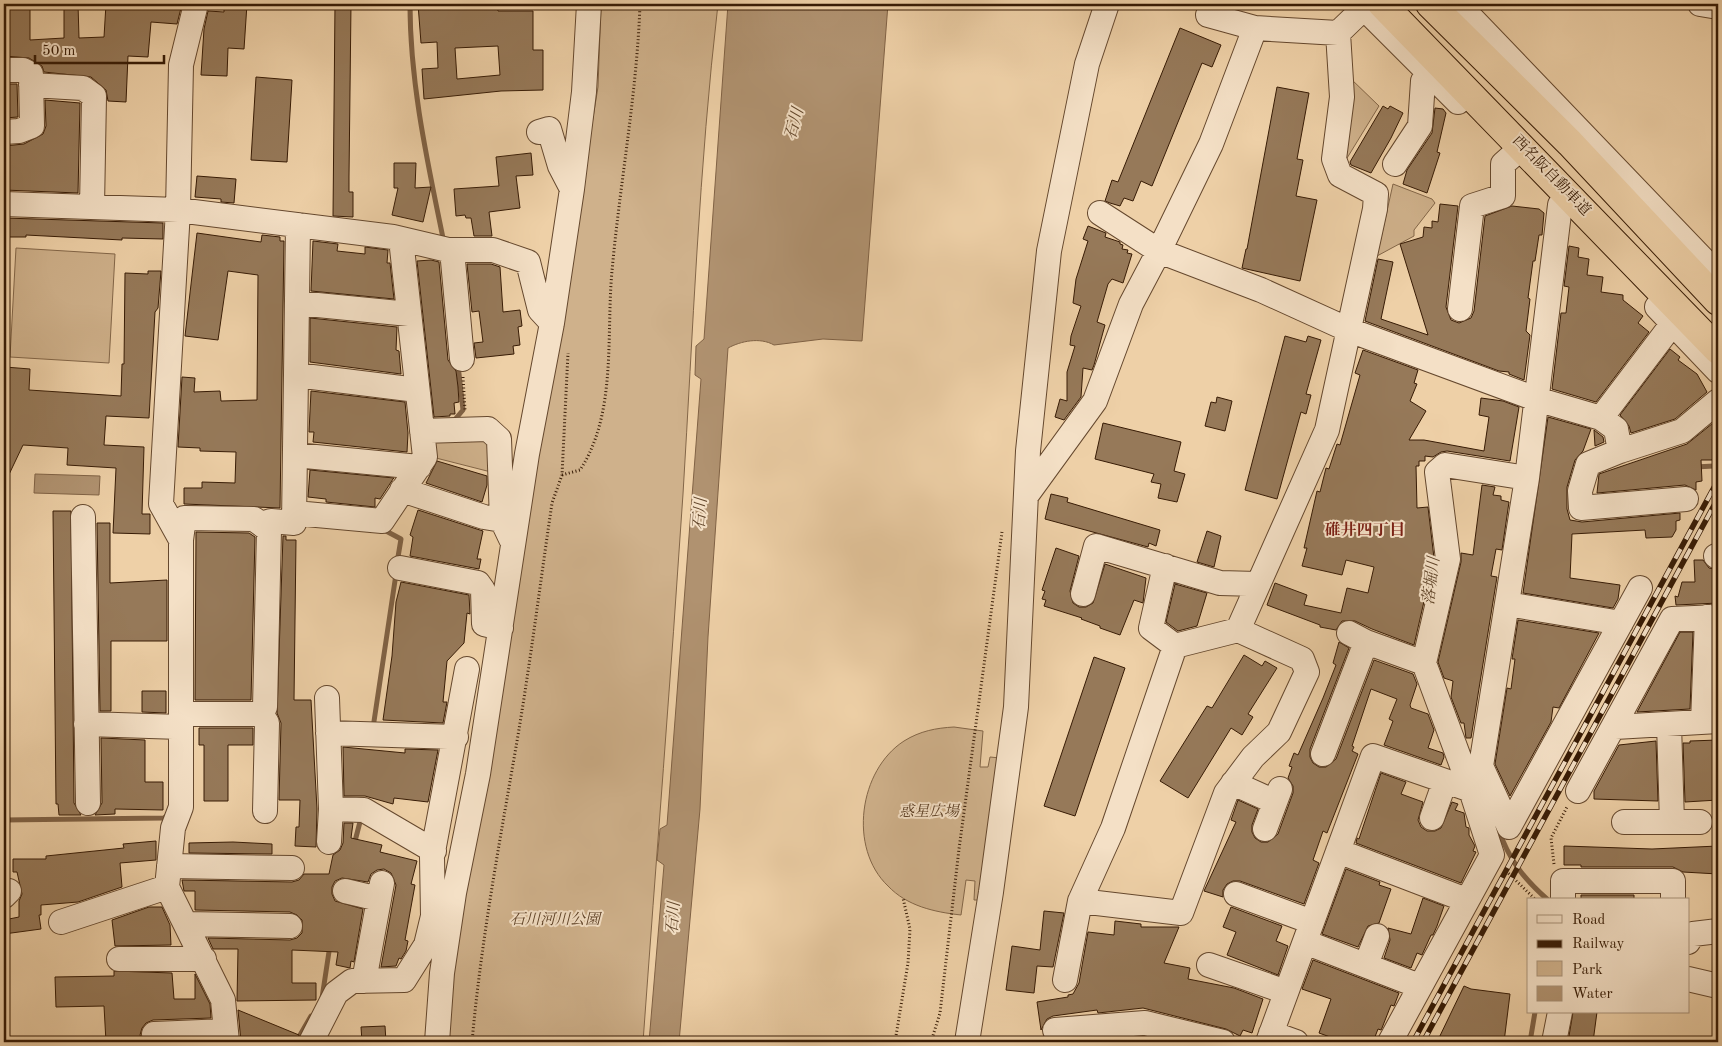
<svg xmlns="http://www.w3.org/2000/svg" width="1722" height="1046" viewBox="0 0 1722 1046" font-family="'Old Standard TT','Noto Serif JP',serif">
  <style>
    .green { fill: #cfb18b; stroke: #836648 }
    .water { fill: #b09270; stroke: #806245 }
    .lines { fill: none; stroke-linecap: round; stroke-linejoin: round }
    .stream { stroke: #806245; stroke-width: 5 }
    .building { fill: #967959; stroke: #371b05; fill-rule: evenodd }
    .minor-casing { stroke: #65482e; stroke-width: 26 }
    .highway-casing { stroke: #371b05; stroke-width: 30 }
    .path { stroke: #371b05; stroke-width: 3; stroke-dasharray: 1 2.5; stroke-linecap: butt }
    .minor { stroke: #f4e0c6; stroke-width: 24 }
    .highway { stroke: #eed0a7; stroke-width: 28 }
    .rail-casing { stroke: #371b05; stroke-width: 5.5 }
    .rail { stroke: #f4e0c6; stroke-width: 4; stroke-dasharray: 11; stroke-linecap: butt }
    .labels { text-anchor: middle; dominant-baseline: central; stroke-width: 4; stroke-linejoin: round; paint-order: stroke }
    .street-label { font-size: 15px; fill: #371b05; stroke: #f4e0c6 }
    .park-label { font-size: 15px; font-style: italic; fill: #5d4026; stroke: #f4e0c6 }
    .water-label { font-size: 16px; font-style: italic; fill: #61452a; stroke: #f4e0c6 }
    .neighbourhood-label { font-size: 16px; font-weight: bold; fill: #7a1f14; stroke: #f4e0c6 }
  </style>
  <rect width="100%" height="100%" fill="#eed0a7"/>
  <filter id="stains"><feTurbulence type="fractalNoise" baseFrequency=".004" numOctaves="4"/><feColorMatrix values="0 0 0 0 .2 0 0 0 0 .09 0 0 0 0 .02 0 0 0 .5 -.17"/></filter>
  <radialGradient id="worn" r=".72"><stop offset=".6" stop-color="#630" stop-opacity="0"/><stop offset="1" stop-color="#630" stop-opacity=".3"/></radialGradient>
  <path class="green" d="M601 4H718C699 167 693 331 683 494 671 677 656 860 643 1042H446L454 943 501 685 598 87Z
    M1349 77 1379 106 1344 163Z
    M1393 184 1432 199 1435 203 1414 230V236L1377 256Z
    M16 248 115 254 109 363 10 357Z
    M435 437 490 440 491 472 436 458Z
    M954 727 983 731 980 767H988L990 757 1000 758 983 900H974L975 881 966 880 961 915C934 912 907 906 888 886 848 848 859 770 904 741 920 731 936 728 954 727Z"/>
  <path class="water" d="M728 4H888L862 341 823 339 774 345C760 337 741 341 728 348L708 637 700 809 679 1042H649L664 865 657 860 660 829 667 825 701 379 695 375 696 346 704 339Z
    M35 474 100 476 99 495 34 493Z"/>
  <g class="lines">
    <path class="stream" d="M410 4C410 85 428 164 444 243
      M452 423 463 410 458 365
      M1695 467 1714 466
      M387 528 386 531 401 539 397 563
      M373 728 396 574
      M4 820 164 818 169 814
      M1498 828C1509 860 1523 878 1548 900
      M354 845 361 818
      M322 998 330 945
      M296 1042 311 1016
      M1530 1042 1535 1012"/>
  </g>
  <path class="building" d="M4 4H30V40L64 38V4H78L79 38 104 37 106 4H182L177 24 151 22 148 57 128 56 126 102 108 101 106 90 91 77 44 72 42 66 29 58 4 56Z
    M224 4H247L244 49 228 48 227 76 201 75 204 29 208 11 224 12Z
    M335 4H351L349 176V192H353V217L333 216Z
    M418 4H497L498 11H533V50H543V90L501 91 424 99 422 69 438 68 437 42 421 43ZM498 46 500 75 457 79 455 48Z
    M1180 28 1221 45 1212 67 1202 63 1152 186 1141 181 1133 201 1124 198 1120 206 1110 203 1105 201 1112 180 1118 182Z
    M256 77 292 80 287 162 251 160Z
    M4 84H17L18 117 4 118Z
    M1277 87 1309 93 1297 159 1303 160 1296 196 1317 200 1300 281 1242 268 1246 249H1247Z
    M45 100 80 103 78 193 4 190V146L24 144 43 134 46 126Z
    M1383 106 1388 109 1390 106 1403 113 1391 138 1371 173 1351 165 1350 162Z
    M1435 108 1443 109 1446 113 1437 152 1440 153 1427 193 1403 184 1407 170 1432 133Z
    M531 153 533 175 516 176 520 208 489 212 492 236H474L471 218H466L465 215 456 216 454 189 499 186 496 157Z
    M394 163H416L415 188 431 187 423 222 392 215 398 188H394Z
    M197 176 236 179 234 203 221 202V199L195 197Z
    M1440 204 1458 206 1446 307 1451 320 1459 323 1471 318 1474 311 1485 216 1512 206 1539 209 1544 213 1542 235H1539L1535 261H1533L1528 298 1530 299 1526 331 1530 335 1524 380 1509 374V372L1499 371 1365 321 1378 259 1393 262 1381 319 1428 335 1400 244 1423 237 1424 227 1432 228V221L1438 222Z
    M4 218 163 223V239L122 238V240L26 235V237H4Z
    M1088 226 1106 233 1105 237 1120 242V244L1123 245 1122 249 1128 250 1127 253 1132 254 1123 283 1112 279 1108 284 1097 322 1105 325 1094 365 1092 370 1083 368 1081 397 1064 420 1055 417 1060 399 1067 401V372L1075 346 1070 345 1071 336 1081 306 1073 303 1076 279 1088 241 1083 239Z
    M197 233 261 242 262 235 280 237V241H284L280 508 184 504V488H202V482L235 483 236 452 200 451V448L178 447 182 377 195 378 194 392 220 391 221 401 257 400 258 275 228 271 218 340 185 336Z
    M313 241 338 244 337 251 365 254V247L388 250 387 263H390L394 299 311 291Z
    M1569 246 1579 248 1578 257 1589 259 1587 275 1603 277 1601 292 1623 295V300L1643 316 1638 323 1649 332 1596 402 1552 389 1561 313H1566L1569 287 1564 286Z
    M431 260 439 262 448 360 456 371 458 387 459 402 454 403 455 414H450V416L434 417 417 261Z
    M467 264H491L500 267 503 312 520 310 522 326 518 327 520 345 513 346 514 354 476 358 474 343 483 342 479 311 472 312Z
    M148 271H161L158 308 155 312 149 418 106 416 104 445 144 447 142 514H150V534L113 533 116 468 67 465 68 448 23 445 4 485 5 367 30 369 29 390 121 396 122 364H124L125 273 148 274Z
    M310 318 397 327 396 350 399 351 401 374 310 362Z
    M1285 336 1306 342 1308 336 1321 340 1306 394 1311 395 1306 414 1301 412 1277 499 1245 490Z
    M1670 349 1680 357 1678 360 1697 374 1707 392 1675 419 1631 433 1629 426 1620 415Z
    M1363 350 1418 370 1414 383 1417 384 1410 401 1426 411 1409 440H1424L1484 451 1489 417 1479 415 1481 398 1503 401 1519 407 1510 461 1447 451 1441 452 1433 457 1425 456V461H1419V466H1416L1417 508 1428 507 1434 558 1414 645 1372 629 1355 621H1342L1336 630 1320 627V625L1267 605 1275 583 1307 595 1304 605 1341 613 1347 588 1368 593 1374 567 1346 560 1342 575 1302 566 1307 548H1304L1317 491 1320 492 1326 468 1329 469 1337 444 1340 445 1360 375 1355 373Z
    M311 391 405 402 408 433 407 452 313 442 314 432H309Z
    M1217 397 1232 401 1225 431 1205 426 1211 402 1216 403Z
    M1548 417 1591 429 1583 451 1575 460 1567 487V509L1570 520 1582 522 1680 513V520L1676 521V530L1672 537 1646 538 1645 530 1572 534 1570 578 1620 585 1618 599 1613 608 1523 593Z
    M1718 419V438L1714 442 1717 449 1712 460H1701L1702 481 1696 482V490L1685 485 1597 493 1599 474 1687 444Z
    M1103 423 1181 442 1174 471 1185 474 1177 502 1158 498 1161 484 1151 482 1154 474 1095 459Z
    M1594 430 1603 437 1604 442 1595 446Z
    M437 461 487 476V485L482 502 426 483Z
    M310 470 394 478 393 479 380 499 375 498V507L326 502V499L308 497Z
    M1482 485 1495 487 1493 495 1501 496V500L1509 502 1502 550 1496 549 1491 576 1497 577 1471 738H1466L1464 723H1461L1451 697 1453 681 1444 678 1438 662 1461 562V553L1473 555Z
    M1051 494 1068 498 1067 502 1160 530 1156 546 1149 543 1148 547 1045 519Z
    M418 510 483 531 477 559H481L479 569 410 556 413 537 410 535Z
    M53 511H71L74 803 81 815H59L58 804H56Z
    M97 523H110V583L167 580V641H111V711H100Z
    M1207 531 1221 536 1214 567 1197 562Z
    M196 532 249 533 255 537 251 700H195Z
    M283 536H286V540H296L294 700H311L317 809 316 847 295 846 296 827H299L300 800H279L281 723 277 713Z
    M1056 548 1079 556 1070 591 1073 603 1079 607H1086L1093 603 1105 564 1146 578 1143 603 1134 600 1120 635 1100 628V626L1081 619 1082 618 1044 606 1046 600 1042 599 1045 591 1042 590Z
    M1694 560H1703L1709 568 1718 570V603L1676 605 1675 596 1678 597 1682 582H1695Z
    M401 582 469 595 470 614 467 613 464 643 447 661 443 702H447L443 723 383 720 392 656 396 602Z
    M1175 584 1207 593 1197 626 1178 631 1166 622Z
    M1518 620 1599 633 1559 708 1553 707 1551 722 1510 796 1495 764 1507 688 1511 689 1515 659H1512Z
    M1680 632H1693L1690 709 1637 712Z
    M1339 642 1349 648 1310 749V757L1313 763 1319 767H1326L1336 759 1374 660 1413 674 1417 684 1410 705 1411 708 1428 714 1434 730 1428 748 1443 753 1444 757 1441 765 1384 745 1393 721 1389 719 1397 699 1371 689 1352 746 1354 747 1352 751 1358 754 1327 833 1323 831 1313 860 1319 863 1304 904 1240 881H1233L1227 884 1223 890V897L1204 891 1236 822 1231 820 1238 800 1258 809 1252 825V832L1255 838 1261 842H1268L1278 834 1293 793V786L1288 778 1292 767 1289 766 1294 753 1298 755 1323 698 1336 665 1333 663Z
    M1244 655 1262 666 1265 661 1277 668 1248 714 1253 717 1242 735 1231 728 1188 798 1160 781 1207 706 1212 708Z
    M1094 657 1125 668 1075 816 1044 806Z
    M142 691H166V713L142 712Z
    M199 728H253V745H228V801H204V745H199Z
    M101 738 145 740V782H163V810L115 809V814L95 815 102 803Z
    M1718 740V800L1685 802 1683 743H1690V741Z
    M1656 741 1658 801 1594 799V791L1619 745Z
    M343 747 405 753V749L438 750 428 802 394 798 393 804 365 796H344Z
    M1381 773 1406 782 1401 794 1423 802 1418 820 1421 827 1427 831H1435L1441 828 1452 802 1458 804 1455 810 1464 813 1466 827 1469 828V835L1475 846 1473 851 1476 852 1461 883 1356 843 1357 838 1359 839Z
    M344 823H353L351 838 382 845 380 852 417 861 411 884 415 885 405 940 408 941 406 951 401 959 399 958 396 966 381 967 396 885 391 873 384 869 377 870 371 874 368 882 342 878 335 881 332 887V894L335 901 363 909 354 962 351 961 350 968 336 965 338 952 292 950V983H316V1000L237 1001 238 949H213L208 938 290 940 297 938 302 933V920L297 915 290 912 195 910V891H184L182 880 292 882 299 880 304 874H329L333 855 340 850 343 843Z
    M156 841V860L120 863 122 887 78 902 41 905V915H39L41 929 4 934V920L19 917V901L22 894 17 872H13V859H46V856L124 848 123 844Z
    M233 842 272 844V854L189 853V843Z
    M1564 846 1652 849 1718 846V874L1683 872 1673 867H1581V865H1564Z
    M1346 869 1380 882 1379 885 1391 889 1379 923 1368 926 1358 947 1322 934Z
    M1581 895H1634V900H1581Z
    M1423 898 1444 906 1437 926 1433 935H1431L1422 955 1417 953 1411 968 1384 958 1390 940 1388 928 1411 934Z
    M149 907H162L170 925 171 945 115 946 112 920Z
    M1231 907 1282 926 1276 941 1288 946 1278 975 1227 955 1236 932 1223 927Z
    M1044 911 1064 913 1053 967 1037 966 1034 993 1006 990 1012 946 1040 950Z
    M1115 921 1141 924V927H1179L1164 963 1190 968 1188 979 1234 988 1263 999 1252 1033 1243 1030 1240 1036 1226 1029 1143 1008 1098 1013 1097 1010 1053 1016 1047 1019 1041 1030 1037 1002 1068 997V995L1073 994 1079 983 1088 932 1114 935Z
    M1313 960 1399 993 1394 1006 1391 1005 1382 1028 1381 1030 1378 1029 1373 1042H1344L1319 1033 1331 999 1302 989Z
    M114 971 172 973 174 999H195V974L210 1004 211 1018 153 1020 146 1023 142 1028 140 1035 143 1042H106L104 1006 56 1007 55 977 114 976Z
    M1464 986 1471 989 1510 994 1504 1042H1437Z
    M238 1010 299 1035 298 1039H285L284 1042H269L270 1040 241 1042Z
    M1573 1012H1597L1593 1042H1568Z
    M385 1026 386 1042H362L361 1027Z"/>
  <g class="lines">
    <g class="minor-casing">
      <path id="minor" d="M196 4 181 65 178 210 161 504 181 540V807L173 828 167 887 223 1000 227 1042
        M1360 4 1458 102
        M1458 4 1718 275
        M1700 4 1718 7
        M1208 15 1255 28 1338 33
        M4 70H23L31 74 32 126 19 131 4 132
        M31 85 83 88 94 96 92 207
        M539 132 549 129 560 166 572 189
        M1395 164 1420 126 1423 81 1431 74
        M4 204 178 210 393 237 448 250H493L528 262 540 310 552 323
        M1100 213 1159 251 1211 144 1255 28
        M452 250 462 359
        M297 303 409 314
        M1657 307 1718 371
        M1460 309 1472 206 1503 196V164L1512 156
        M296 375 417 390
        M1601 418 1673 323
        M422 431 488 429 499 439 502 520 511 539
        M295 455 419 467
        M402 490 484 517 502 520
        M1026 496 1095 401 1131 304 1159 251 1261 290 1349 330 1536 399 1601 418 1616 429 1620 451
        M1686 499 1581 508 1580 491 1588 464 1620 451 1682 431 1718 401
        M295 513 382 521 425 457 401 239
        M83 517 88 803
        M261 524 271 521 294 523 298 225
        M181 540 184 518 254 519 269 530 265 707 261 714
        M1716 556H1718
        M1165 566 1151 628 1175 646
        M400 568 478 583 483 590 484 624 501 628
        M1083 594 1096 546 1220 583 1257 584
        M1507 604 1621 623
        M1349 633 1366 642 1424 663 1471 790 1492 855 1390 1042
        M1424 663 1448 559 1437 472 1445 465 1527 478
        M327 698 331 809 329 842
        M181 714H261L267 723 265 811
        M1703 722 1707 617
        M86 724 181 727
        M1669 724 1672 822H1700
        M1615 727 1718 721
        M328 733 456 737
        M1323 754 1366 642
        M1481 766 1509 827 1640 588
        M1233 783 1275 802
        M1471 790 1481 766 1527 478 1560 205
        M1578 791 1672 619 1718 617
        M331 809 364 810 434 851
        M1432 818 1445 781
        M1624 822H1672
        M1265 829 1280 789
        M1338 851 1466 900
        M169 866 292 868
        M345 891 379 899
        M1236 894 1312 922
        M4 896 9 891
        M1563 900V881H1673V900
        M1080 901 1181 913 1226 793 1253 757 1279 732 1307 672 1302 659 1238 630 1327 430 1375 209 1376 194 1340 175 1334 159 1342 97 1338 33 1365 7 1382 4
        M433 916 432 857 467 669
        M61 922 167 887
        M186 924 290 926
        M1305 942 1419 986
        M1688 942 1693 934 1718 931
        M119 959H204
        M1209 965 1286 992
        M1366 965 1377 936
        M1688 979 1718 986
        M1065 980 1080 901 1113 828 1175 646 1238 630
        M364 981 382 883
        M1055 1030 1145 1023 1223 1042
        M1271 1033 1296 1042
        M154 1034 226 1031
        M311 1042 336 993 352 981 404 980 426 945 433 916 448 917
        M437 1042 442 973 454 893 478 774 527 454 552 323 572 189 584 92 589 4
        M967 1042 991 892 1016 707 1028 451 1049 251 1087 64 1107 4
        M1268 1042 1373 756 1471 790
        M1554 1042 1560 1012"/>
    </g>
    <g class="highway-casing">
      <path id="highway" d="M1382 4 1718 350
        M1430 4 1570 143 1718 301"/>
    </g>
    <path class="path" d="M463 377 465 410
      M562 475 580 470C617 414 606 335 612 271 620 182 637 93 640 4
      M1554 864 1551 838 1567 807
      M1506 871 1536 900
      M472 1042C481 942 499 845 516 747 530 666 540 584 552 503L562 475 568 353
      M895 1042 908 963 910 929 903 898
      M931 1042 940 1013 959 849 1002 532"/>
    <use href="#minor" class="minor"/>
    <use href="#highway" class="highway"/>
    <g class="rail-casing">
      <path id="rail" d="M1413 1042 1718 480
        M1423 1042 1718 498"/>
    </g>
    <use href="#rail" class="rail"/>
  </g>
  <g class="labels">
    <g class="street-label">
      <text transform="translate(1551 176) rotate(46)">西名阪自動車道</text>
    </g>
    <g class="park-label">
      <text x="929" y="812">惑星広場</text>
      <text x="555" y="920">石川河川公園</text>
    </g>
    <g class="water-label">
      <text transform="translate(795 124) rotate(-74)">石川</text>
      <text transform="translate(701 514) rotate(-86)">石川</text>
      <text transform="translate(1432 581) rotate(-83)">落堀川</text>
      <text transform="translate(674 918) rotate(-86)">石川</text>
    </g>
    <g class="neighbourhood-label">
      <text x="1365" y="531">碓井四丁目</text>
    </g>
  </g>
  <rect width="1722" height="1046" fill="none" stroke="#eed0a7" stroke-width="20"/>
  <rect x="5" y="5" width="1712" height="1036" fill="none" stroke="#371b05" stroke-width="2.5"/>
  <rect x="10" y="10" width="1702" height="1026" fill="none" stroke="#371b05"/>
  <rect x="1527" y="898" width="162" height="115" fill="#f4e0c6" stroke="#a89179"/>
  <rect x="1537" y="915" width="25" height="8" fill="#f4e0c6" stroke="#a89179"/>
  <text x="1572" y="924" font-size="15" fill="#371b05">Road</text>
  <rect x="1537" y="940" width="25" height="8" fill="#371b05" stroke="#a89179"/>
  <text x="1572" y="948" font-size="15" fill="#371b05">Railway</text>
  <rect x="1537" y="961" width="25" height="15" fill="#cfb18b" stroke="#a89179"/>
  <text x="1572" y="974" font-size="15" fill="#371b05">Park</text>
  <rect x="1537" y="986" width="25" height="15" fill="#b09270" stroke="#a89179"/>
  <text x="1572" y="998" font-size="15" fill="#371b05">Water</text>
  <path d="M35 55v8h129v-8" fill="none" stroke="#371b05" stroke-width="2.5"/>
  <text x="42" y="55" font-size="15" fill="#371b05" stroke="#f4e0c6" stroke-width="4" paint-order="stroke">50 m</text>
  <rect width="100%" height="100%" filter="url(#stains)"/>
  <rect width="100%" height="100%" fill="url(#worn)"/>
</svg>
